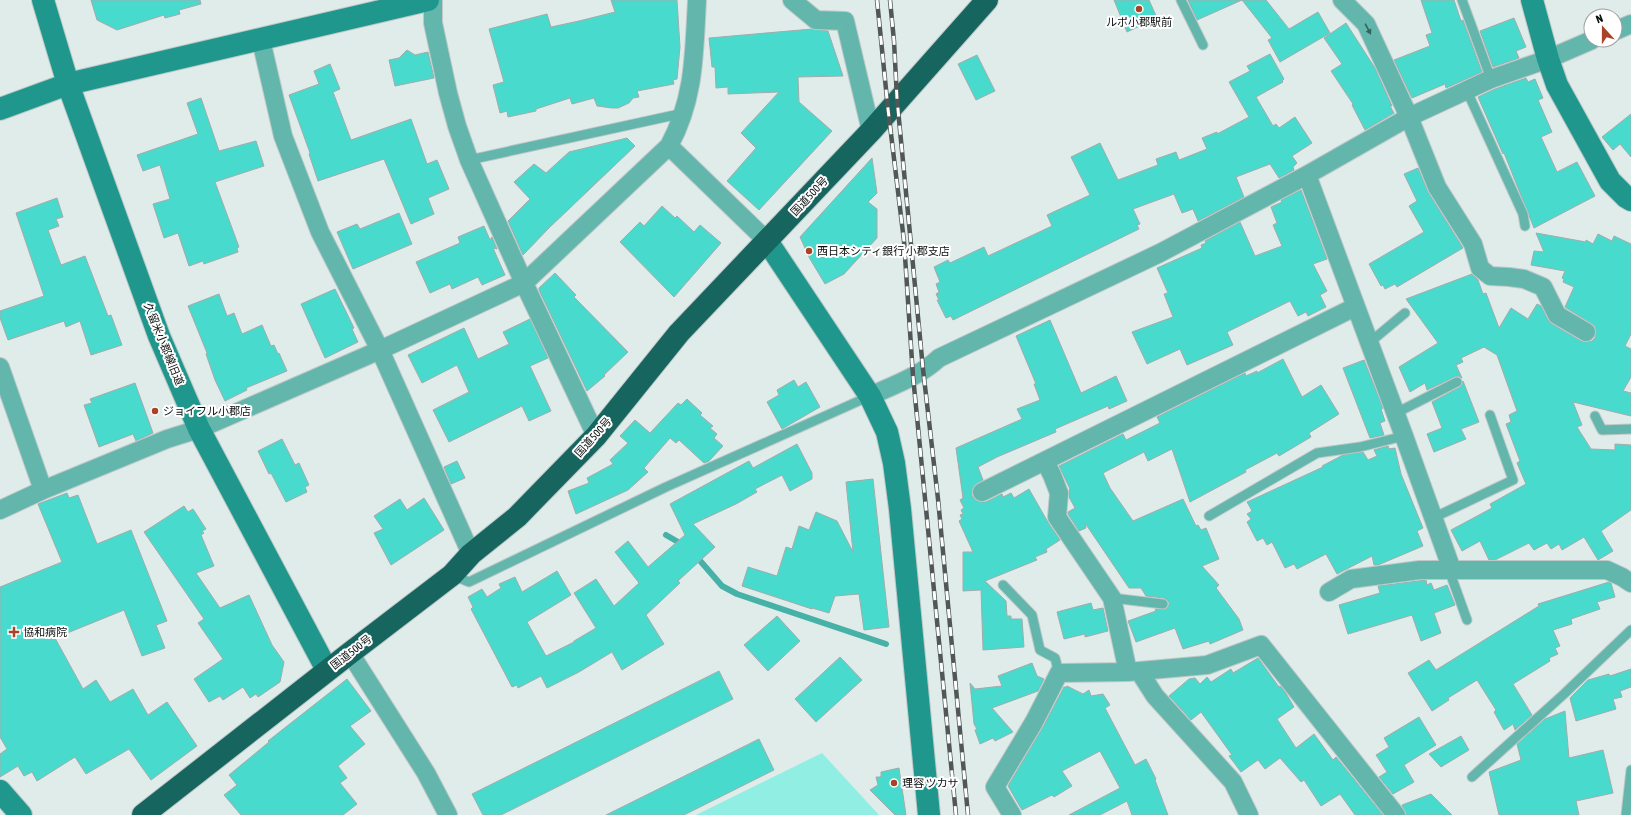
<svg xmlns="http://www.w3.org/2000/svg" width="1631" height="815" viewBox="0 0 1631 815" font-family="'Asap Condensed','Noto Sans JP',sans-serif">
  <style>
    .green { fill: #91eee3 }
    .lines { fill: none; stroke-linecap: round; stroke-linejoin: round }
    .stream { stroke: #46b2a7; stroke-width: 6 }
    .building { fill: #48dbcd; stroke: #a0acab }
    .lane-casing { stroke: #bdc8c7; stroke-width: 11 }
    .street-casing { stroke: #bdc8c7; stroke-width: 20 }
    .secondary-casing { stroke: #bdc8c7; stroke-width: 24 }
    .highway-casing { stroke: #bdc8c7; stroke-width: 24 }
    .lane { stroke: #63b6ac; stroke-width: 9 }
    .street { stroke: #63b6ac; stroke-width: 18 }
    .secondary { stroke: #20978d; stroke-width: 22 }
    .highway { stroke: #16655e; stroke-width: 22 }
    .rail-casing { stroke: #505756; stroke-width: 4.5 }
    .rail { stroke: #fff; stroke-width: 3; stroke-dasharray: 9; stroke-linecap: butt }
    .oneway { fill: #36625c }
    .poi-dot { fill: #aa4225; stroke: #fff; stroke-width: 1.5 }
    .labels { text-anchor: middle; dominant-baseline: central; stroke-width: 4; stroke-linejoin: round; paint-order: stroke }
    .poi-label { font-size: 11px; fill: #0a0e0d; stroke: #fff; text-anchor: start }
    .street-label { font-size: 11px; fill: #0a0e0d; stroke: #fff }
  </style>
  <rect width="100%" height="100%" fill="#dfecea"/>
  <path class="green" d="M822 753 879 815H696Z"/>
  <g class="lines">
    <path class="stream" d="M666 535 685 546
      M696 556 722 586 737 594 886 644"/>
  </g>
  <path class="building" d="M91 0H200L201 4 179 10 180 14 165 18 164 15 117 30 97 20Z
    M611 0H677L680 47 677 79 673 80 674 84 637 91 639 97 633 98 629 103 618 108H612L597 106 594 98 572 104 570 98 536 109V111L508 117 507 111 500 113 493 85 504 82 489 29 547 14 551 27 579 21 615 12Z
    M1114 0H1149L1157 18 1127 32Z
    M1188 0H1266L1289 29 1318 12 1330 33 1280 62 1268 40 1272 38 1242 0 1197 20Z
    M1421 0H1454L1461 21 1463 20 1482 72 1446 88 1445 84 1412 98 1394 60 1430 46 1426 35 1432 33Z
    M1514 18 1526 47 1516 51 1519 58 1493 67 1480 31Z
    M1346 23 1375 68 1392 106H1390L1394 113 1365 130 1352 105 1353 104 1331 71 1342 64 1324 38Z
    M812 29 828 31 843 76 798 77 799 102 832 131 759 210 727 181 756 148 741 133 779 92 728 94V87L716 88 715 67H712L709 38Z
    M407 50 415 55 428 52 434 78 395 86 389 60 399 58Z
    M1270 54 1284 79 1282 81 1283 82 1256 97 1273 126 1276 124 1279 128 1295 117 1312 143 1292 156 1297 163 1293 167 1294 170 1279 178 1270 164 1236 177 1244 197 1198 221 1193 209 1182 213 1174 194 1133 209 1140 224 1137 225 1139 229 953 320 951 316 946 318 937 300H939L936 294 939 292 936 284 940 282 934 267 948 260 950 263 984 247 988 256 1052 226 1047 215 1090 195 1071 157 1100 143 1118 180 1158 165 1156 159 1176 152 1179 160 1207 149 1202 138 1217 132V134L1249 117 1229 82 1250 71 1247 66Z
    M977 55 995 91 976 100 958 64Z
    M330 64 340 89 333 92 351 140 411 119 427 164 437 160 449 189 428 198 434 214 411 224 384 159 318 181 309 154 310 153 289 95 319 84 314 71Z
    M1526 78 1528 82 1535 79 1543 98 1538 100 1552 132 1541 137 1557 172 1577 162 1595 196 1534 228 1504 153 1503 154 1478 97 1495 89Z
    M201 98 219 151 256 141 264 166 215 182 239 247 237 248 238 252 204 264 203 261 189 266 178 233 164 238 153 204 170 199 160 165 143 171 137 155 198 134 187 103Z
    M1631 114V157L1620 144 1613 150 1602 137Z
    M627 138 635 146 549 228 523 255 508 221 530 199 514 182 534 164 546 173 569 152Z
    M872 158 877 193 868 202 877 209V238L844 274 825 284 810 259 800 237Z
    M1418 168 1428 192 1463 248 1397 287 1395 284 1385 289 1383 285 1381 286 1369 264 1424 232 1409 206 1417 201 1404 174Z
    M1301 190 1327 259 1313 264 1327 291 1320 295 1326 307 1308 316 1306 312 1298 316 1290 301 1227 332 1233 345 1187 365 1180 349 1147 364 1132 332 1173 317 1164 294 1168 293 1157 268 1202 248 1201 245 1206 243 1205 241 1240 222 1255 256 1282 246 1273 225 1277 223 1271 207 1282 202 1281 200Z
    M57 198 63 217 56 219 59 226 48 230 61 265 85 256 108 316 111 315 122 345 91 355 80 321 66 327 64 321 8 340 0 318V311L44 296 16 213Z
    M662 206 675 218 677 216 694 232 700 225 721 243 674 297 620 242 640 222 644 226Z
    M399 213 412 244 353 269 337 232 357 224 360 229Z
    M484 226 490 240 492 237 497 249 493 248 505 275 482 285 478 277 452 289 450 284 430 293 416 262 460 243 458 237Z
    M1536 233 1586 242V240L1593 244 1598 234 1612 241 1614 236 1631 244V334L1625 346 1631 349V377L1623 391 1631 393V416L1573 402 1582 425 1577 427 1591 449 1615 450V444L1631 445V510L1601 531 1613 551 1598 560 1584 537 1562 550 1559 544 1551 549 1547 543 1534 550 1529 543 1495 560H1489L1480 541 1462 551 1451 530 1492 508 1490 504 1526 484 1517 463 1520 461 1506 424 1511 422 1509 415 1517 411 1497 355 1484 347 1461 358 1463 362 1456 365 1462 378 1458 376 1455 377 1427 390 1425 383 1410 392 1399 367 1438 343 1406 299 1472 274 1478 280 1483 294 1486 293 1499 328 1511 308 1528 319 1537 304 1541 306 1548 320 1552 324 1581 341 1586 342 1592 341 1595 338 1596 332 1595 326 1565 307 1574 287 1563 282 1564 279 1562 278 1565 271 1531 265 1534 251 1544 252Z
    M555 273 576 295 574 297 628 352 604 375 605 376 587 391 539 290V288Z
    M335 289 354 328 352 329 358 342 325 358 301 304Z
    M219 294 227 316 234 313 242 334 262 325 271 346 274 345 278 354 279 353 287 371 246 388 247 390 225 401 215 380 206 354 207 353 188 306Z
    M530 319 548 358 530 366 551 411 529 421 522 406 449 442 433 410 469 392 457 365 422 383 408 355 464 328 478 359 509 344 503 332Z
    M1050 320 1081 393 1116 376 1127 401 1109 409 1108 406 1055 429 1056 432 997 457 978 467 983 480 974 486 972 491V496L976 500 981 502H986L1002 494 1003 497 1011 493 1014 498 1029 489 1049 524 1060 540 1046 549 1047 552 1035 557 1037 560 985 581 1006 601 1007 616H1011V619H1022L1024 647 983 650 981 590 963 591V552H973L959 521 962 519 960 515 963 514 961 510 964 508 960 500 963 498 956 448 1022 419 1017 409 1040 400 1034 384H1036L1016 336Z
    M1283 359 1302 397 1321 385 1339 414 1309 433 1311 437 1279 456 1277 453 1245 470 1246 472 1190 502 1172 449 1148 461 1144 452 1103 473 1110 488 1133 521 1183 499 1196 526 1198 525 1201 530 1206 528 1219 559 1202 566 1219 585 1216 588 1239 619 1243 630 1210 644 1209 641 1183 649 1175 628 1136 642 1128 621 1156 611 1155 609H1166L1169 605V602L1164 598 1146 596 1141 588H1129L1085 523 1086 528 1079 531 1068 514V512L1075 508 1069 497V490L1070 489 1059 466 1123 434 1126 440 1160 423 1157 417 1245 373 1246 376 1257 371V373Z
    M1364 360 1383 408 1381 409 1385 421 1380 423 1384 435 1370 438 1343 368Z
    M794 380 798 387 806 382 820 407 782 429 767 402 779 395 777 390Z
    M1463 381 1479 422 1461 429 1466 439 1434 452 1427 434 1442 428 1432 402 1460 387Z
    M135 383 153 433 136 441 133 434 99 447 84 405 92 403 90 399Z
    M687 399 702 413 700 415 713 426 710 428 717 434 714 438 723 446 709 461 704 463 679 440 676 443 670 438 644 468 648 472 628 490 576 514 568 491 589 483 587 478 613 464 610 460 628 443 620 436 635 420 650 433 678 403 681 405Z
    M282 439 295 465 299 463 309 485 305 487 307 492 286 502 271 473 269 474 258 451Z
    M797 444 812 473V479L790 491 782 475 755 489 757 492 736 504 693 524 715 547 678 581 680 583 646 615 664 644 622 670 612 652 579 672 547 688 541 676 518 688 517 685 512 687 471 609 473 607 468 597 482 589 487 597 501 588 499 584 515 577 522 592 557 571 571 595 527 622 546 656 574 642V641L596 628 574 593 596 579 614 606 639 583 615 552 628 541 648 567 685 535 670 504 749 461 753 468Z
    M1388 446 1389 449 1395 448 1401 474 1423 528 1417 531 1423 546 1378 565H1374L1372 556 1337 574 1326 554 1297 569 1294 564 1285 568 1272 542 1267 545 1263 538 1257 541 1247 522 1251 519 1247 514 1252 511 1247 502 1323 467 1322 466 1343 455 1363 452 1368 460 1377 456 1374 450Z
    M457 461 465 478 451 484 444 467Z
    M873 479 889 627 864 630 859 594 835 596 829 613 812 608V609L742 586 748 567 777 576 786 547 792 549 799 526 809 530 816 512 837 521 853 552 846 482Z
    M67 493 69 498 78 495 97 544 131 530 167 621 156 625 165 648 142 656 124 610 55 638 83 689 96 680 110 702 133 689 148 715 167 702 197 746 151 780 129 749 86 774 75 757 37 781 32 772 24 776 18 766 0 777V754L7 749 0 737V587L62 562 38 504Z
    M424 498 444 530 391 565 374 533 383 529 374 516 400 499 407 510Z
    M184 506 188 512 193 509 206 529 202 531 204 533 201 535 214 566 196 573 220 608 249 595 272 645 284 662 280 682 258 697 256 694 250 698 243 687 223 700 220 696 209 702 194 679 223 659 198 623 204 619 144 532Z
    M1426 580 1427 585 1431 583 1434 590 1447 585 1455 605 1434 613 1441 633 1421 641 1412 615 1348 634 1339 605 1380 593 1378 586Z
    M1609 582 1611 583 1615 597 1597 602 1600 609 1571 619 1572 624 1553 630 1560 646 1555 648 1558 654 1549 658 1550 661 1513 684 1532 715 1515 730 1513 724 1504 730 1494 712 1496 710 1477 680 1448 698 1449 700 1432 711 1408 673 1429 660 1436 670 1539 606 1538 604Z
    M1091 603 1093 610 1103 608 1108 631 1085 637V634L1064 639 1057 612Z
    M777 616 800 641 768 671 744 645Z
    M840 657 862 680 816 722 795 699Z
    M1258 658 1279 687 1280 686 1284 690 1294 707 1277 719 1296 748 1314 734 1333 760 1336 757 1383 815H1355L1340 794 1321 806 1304 780 1301 782 1280 758 1265 769 1258 760 1241 772 1229 756 1232 755 1201 712 1191 720 1169 696 1189 679 1195 678 1200 684 1207 677 1211 682 1231 669 1233 673Z
    M1032 663 1037 676 1044 679 1038 691 992 708 1013 732 995 741 993 738 980 744 975 730 977 729 974 724 970 683 975 689 1002 686 998 676Z
    M1631 669V687L1620 691 1622 697 1613 699 1616 709 1576 721 1570 698 1588 680 1609 674 1610 676Z
    M719 671 733 699 501 815H483L472 794Z
    M347 679 371 711 350 726 365 744 338 766 347 778 340 783 357 804 343 815H241L224 795 237 785 229 775 269 742 268 741Z
    M1067 686 1083 694 1089 690 1091 696 1103 694 1110 705 1105 708 1135 765 1146 759 1156 779 1155 780 1168 815H1132L1127 801 1100 815H1069L1120 788 1100 751 1062 771 1072 786 1054 797 1052 795 1022 810 1008 786 1043 727 1064 687H1066Z
    M1565 711 1569 758 1603 750 1613 793 1576 801 1579 815H1499L1489 772 1521 760 1517 744 1545 719Z
    M1419 717 1436 745 1404 765 1414 782 1393 794 1379 777 1387 772 1376 755 1389 747 1384 738Z
    M1461 736 1469 750 1441 767 1429 754Z
    M759 739 774 770 684 815H606Z
    M899 768 906 815H895L870 790 878 785 876 777H881V772Z
    M1431 794 1452 815H1406L1402 805Z"/>
  <g class="lines">
    <g class="lane-casing">
      <path id="lane" d="M1181 0 1203 45
        M1462 0 1491 79
        M1467 91 1523 214 1525 226
        M469 160 684 113
        M1369 343 1405 313
        M1396 413 1457 382
        M1595 416 1602 430 1631 429
        M1209 516 1317 453 1360 447 1404 436
        M1433 518 1513 480 1490 415
        M1449 570 1467 620
        M452 575 469 582 666 487 870 396
        M1003 585 1032 615 1040 650 1055 658 1059 673
        M1112 598 1163 604
        M1472 777 1564 694 1631 630
        M1626 815 1631 770"/>
    </g>
    <g class="street-casing">
      <path id="street" d="M433 0V23L448 93 457 126 469 160 524 283 596 436
        M792 0 816 20 845 21 871 131
        M1342 0 1366 24 1409 117 1437 187 1473 244 1480 268 1490 276 1509 277 1524 279 1543 287 1557 315 1586 332
        M1615 31 1631 24
        M261 40 283 136 320 232 380 350 471 554
        M669 146 767 241
        M1307 175 1404 436 1452 570
        M0 367 43 490
        M870 396C894 385 920 376 939 358L1160 253 1307 175 1409 117 1491 79 1548 59 1592 40
        M1045 461 1052 475 1059 493 1057 517 1112 598 1128 672 1207 665 1261 645 1396 815
        M982 492 1355 307
        M0 510 43 490 167 439 199 429 380 350 524 283 669 146C695 98 694 53 697 0
        M1329 592 1351 579 1420 570H1607L1622 577 1631 583
        M350 653 426 773 448 815
        M1139 671 1155 696 1233 782 1249 815
        M1012 815 995 787 1034 722 1059 673 1128 672"/>
    </g>
    <g class="secondary-casing">
      <path id="secondary" d="M43 0 68 84 159 336 199 429 327 670
        M1532 0 1548 59 1557 85 1610 181 1626 197 1631 200
        M0 109 68 84 428 0
        M767 241 870 396 887 432 894 463 900 509 929 815
        M0 791 21 815"/>
    </g>
    <g class="highway-casing">
      <path id="highway" d="M143 815 350 653 452 575 471 554 517 517 596 436 679 333 871 131 987 0"/>
    </g>
    <use href="#lane" class="lane"/>
    <use href="#street" class="street"/>
    <use href="#secondary" class="secondary"/>
    <use href="#highway" class="highway"/>
    <g class="rail-casing">
      <path id="rail" d="M877 0 888 109 904 241 913 376 956 815
        M890 0 894 41 897 99 923 369 938 499 968 815"/>
    </g>
    <use href="#rail" class="rail"/>
  </g>
  <defs><path id="oneway-solid" d="M-6-.8H1V-3.2L6.5 0L1 3.2V.8H-6Z"/></defs>
  <use class="oneway" href="#oneway-solid" transform="translate(1368 29) rotate(62)"/>
  <g class="poi-dot">
    <circle cx="1139" cy="9" r="4"/>
    <circle cx="809" cy="251" r="4"/>
    <circle cx="155" cy="411" r="4"/>
    <path d="M12 626h4v4h4v4h-4v4h-4v-4h-4v-4h4z"/>
    <circle cx="894" cy="783" r="4"/>
  </g>
  <g class="labels">
    <g class="poi-label">
      <text x="1139" y="22" text-anchor="middle">ルポ小郡駅前</text>
      <text x="817" y="251">西日本シティ銀行 小郡支店</text>
      <text x="163" y="411">ジョイフル小郡店</text>
      <text x="23" y="632">協和病院</text>
      <text x="902" y="783">理容 ツカサ</text>
    </g>
    <g class="street-label">
      <text transform="translate(809 196) rotate(-47)">国道500号</text>
      <text transform="translate(164 344) rotate(68)">久留米小郡線旧道</text>
      <text transform="translate(593 437) rotate(-48)">国道500号</text>
      <text transform="translate(351 652) rotate(-38)">国道500号</text>
    </g>
  </g>
  <g transform="translate(1603 28) rotate(339)"><circle r="19" fill="#ffffff" stroke="#9d9f9e"/>
  <path d="M0-3L7 15L0 10L-7 15Z" fill="#aa4225"/>
  <text y="-6" font-size="11" font-weight="bold" text-anchor="middle" fill="#0a0e0d">N</text>
  </g>
</svg>
